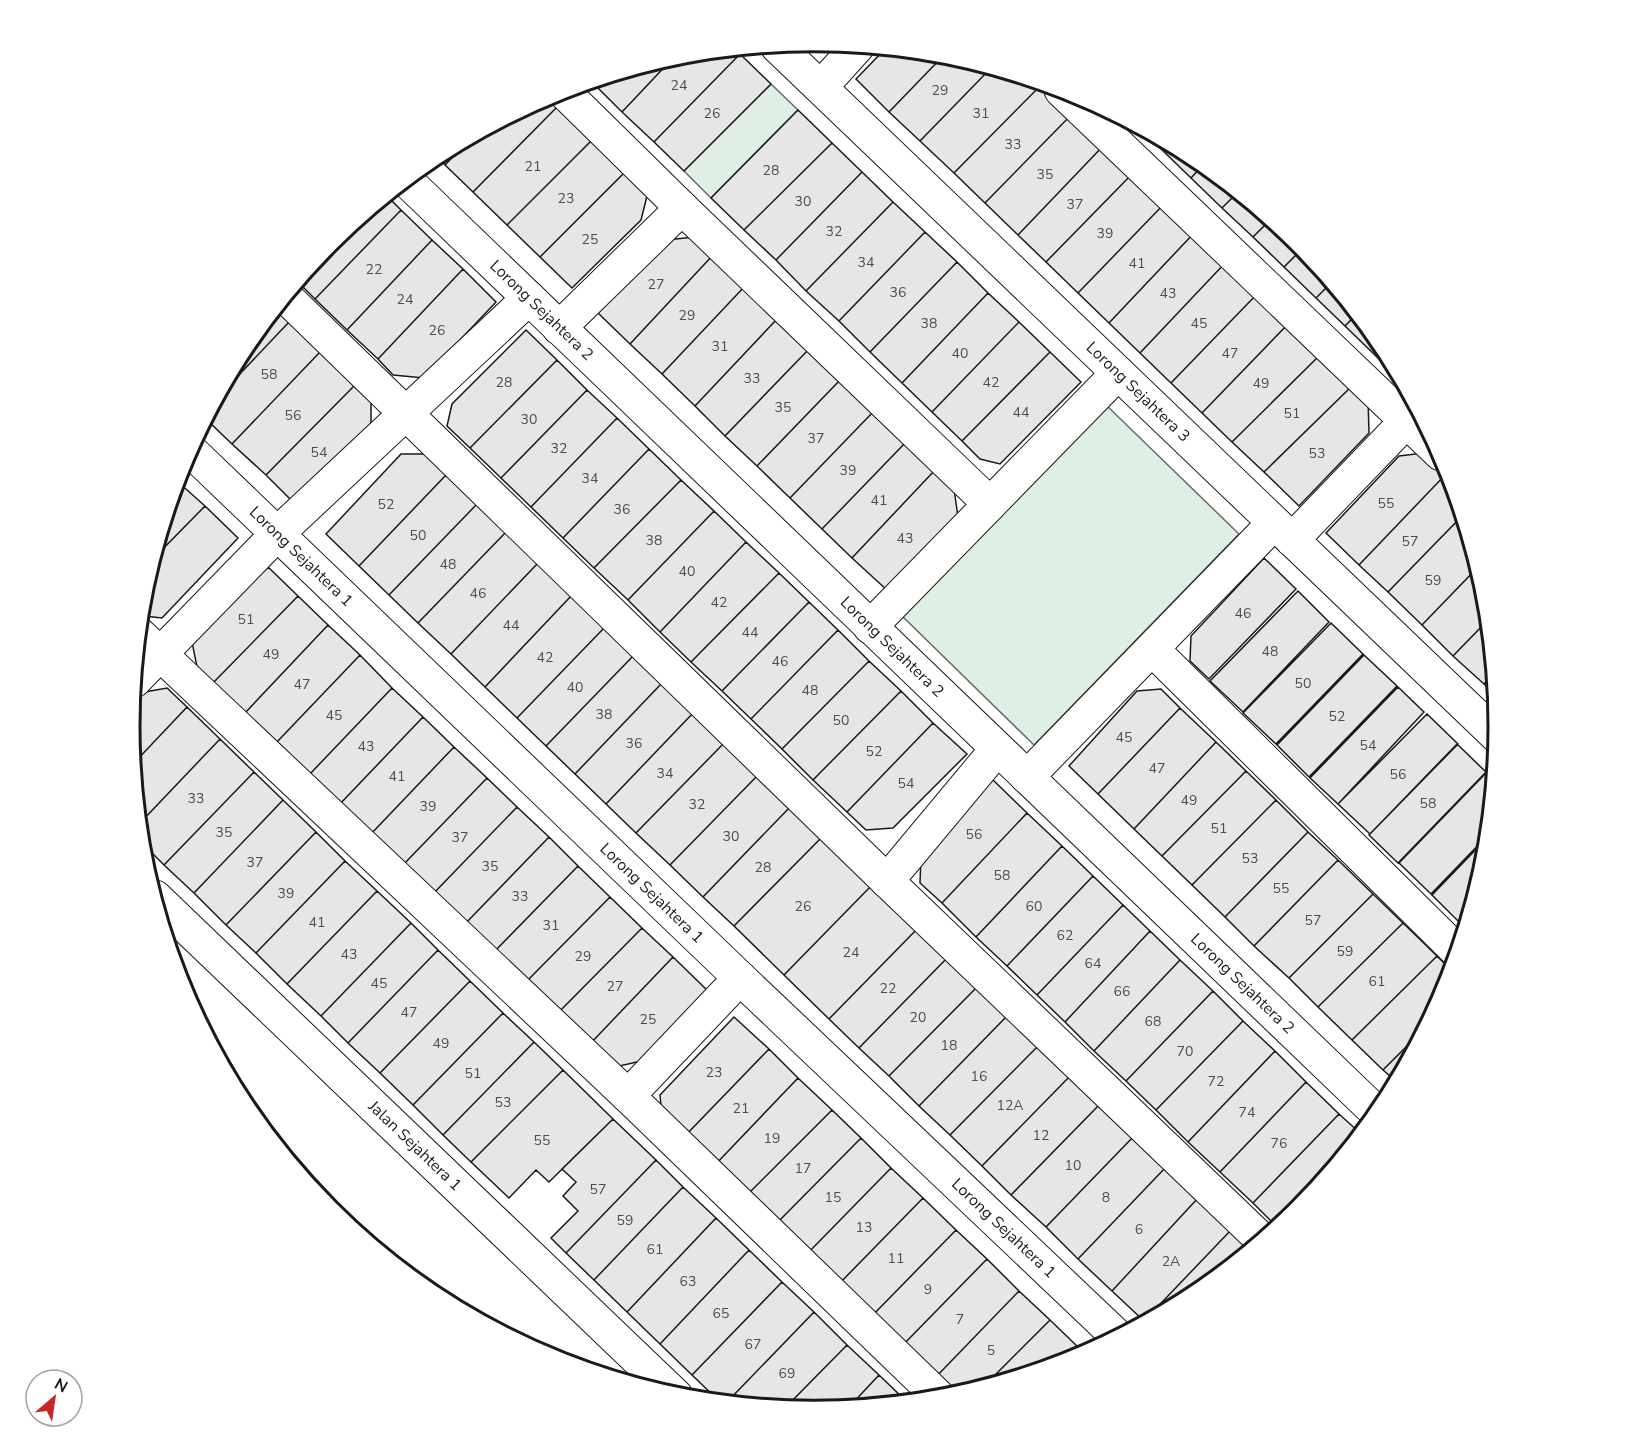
<svg xmlns="http://www.w3.org/2000/svg" width="1628" height="1452" viewBox="0 0 1628 1452" font-family="'Nunito Sans',sans-serif">
  <style>
    .green { fill: #e0efe3; stroke: #6a6a6a; stroke-width: 1.5 }
    .building { fill: #e6e6e6; stroke: #1a1a1a; stroke-width: 1.5 }
    .lines { fill: none; stroke-linecap: round; stroke-linejoin: round }
    .minor-casing { stroke: #1a1a1a; stroke-width: 35 }
    .minor { stroke: #fff; stroke-width: 33 }
    .labels { text-anchor: middle; dominant-baseline: central; stroke-width: 4.5; stroke-linejoin: round; paint-order: stroke }
    .number-label { font-size: 14px; fill: #4d4d4d }
    .street-label { font-size: 16px; fill: #1a1a1a; stroke: #fff }
    .rim { fill: none; stroke: #1a1a1a; stroke-width: 3 }
  </style>
  <rect width="100%" height="100%" fill="#fff"/>
  <path class="green" d="M771 84 798 110 711 198 684 171Z
    M1104 403 1239 534 1034 745 899 613Z"/>
  <path class="building" d="M818 42 838 44 829 53Z
    M885 49 944 55 889 112 856 79Z
    M736 50 740 54 654 142 622 112 674 57 681 55Z
    M740 54 771 84 684 171 654 142Z
    M944 55 991 68 920 141 889 112Z
    M674 57 622 112 592 82Z
    M991 68 1042 84 954 173 920 141Z
    M1042 84 1072 114 985 203 954 173Z
    M548 96 558 106 473 192 445 165 472 137Z
    M558 106 593 139 507 225 473 192Z
    M798 110 832 143 744 230 711 198Z
    M1072 114 1104 145 1018 235 985 203Z
    M1140 128 1163 141 1158 146Z
    M472 137 445 165 436 156Z
    M593 139 626 171 540 257 507 225Z
    M1163 141 1194 157 1203 165 1191 178 1158 146Z
    M832 143 862 172 776 260 744 230Z
    M1104 145 1133 173 1046 262 1018 235Z
    M1203 165 1237 193 1222 208 1191 178Z
    M626 171 648 192 641 220 572 288 540 257Z
    M862 172 893 202 806 291 776 260Z
    M1133 173 1165 203 1078 293 1046 262Z
    M1237 193 1270 220 1253 237 1222 208Z
    M387 196 401 210 315 299 298 282 331 242Z
    M893 202 925 232 839 321 806 291Z
    M1165 203 1195 232 1109 323 1078 293Z
    M401 210 432 240 347 330 315 299Z
    M1270 220 1298 243 1303 248 1284 267 1253 237Z
    M925 232 957 262 870 352 839 321Z
    M1195 232 1226 262 1140 353 1109 323Z
    M694 237 713 255 630 344 598 313 667 240Z
    M432 240 463 269 378 359 347 330Z
    M1303 248 1331 283 1316 298 1284 267Z
    M713 255 745 286 662 374 630 344Z
    M957 262 988 293 902 383 870 352Z
    M1226 262 1258 293 1171 383 1140 353Z
    M463 269 496 302 424 378 393 375 378 359Z
    M1331 283 1357 314 1345 326 1316 298Z
    M745 286 778 318 695 406 662 374Z
    M988 293 1019 322 932 412 902 383Z
    M1258 293 1289 323 1202 413 1171 383Z
    M275 309 289 322 219 396 245 346Z
    M1357 314 1384 349 1376 356 1345 326Z
    M778 318 809 349 725 436 695 406Z
    M289 322 320 352 232 444 206 419 219 396Z
    M1019 322 1050 352 962 441 932 412Z
    M1289 323 1321 354 1232 442 1202 413Z
    M526 330 557 360 470 448 447 426 452 404Z
    M809 349 841 379 757 466 725 436Z
    M1384 349 1399 376H1397L1376 356Z
    M320 352 354 386 266 475 232 444Z
    M1050 352 1081 382 1000 464 980 459 962 441Z
    M1321 354 1353 385 1264 472 1232 442Z
    M557 360 587 390 501 478 470 448Z
    M841 379 874 411 790 498 757 466Z
    M1353 385 1368 399 1369 433 1299 506 1264 472Z
    M354 386 371 401V428L297 506 266 475Z
    M587 390 617 418 531 507 501 478Z
    M874 411 906 442 822 529 790 498Z
    M617 418 649 449 563 538 531 507Z
    M906 442 935 470 852 558 822 529Z
    M649 449 681 480 594 568 563 538Z
    M1424 453 1446 474 1359 565 1326 533 1399 456Z
    M401 454H425L446 475 359 566 326 534Z
    M935 470 954 489 958 517 888 591 852 558Z
    M1446 474 1450 478 1462 516 1388 592 1359 565Z
    M446 475 477 504 389 595 359 566Z
    M681 480 714 511 628 600 594 568Z
    M177 481 205 506 153 559Z
    M477 504 506 532 418 623 389 595Z
    M205 506 238 538 162 618 144 616 141 613 143 592 153 559Z
    M714 511 746 542 660 632 628 600Z
    M1462 516 1477 568 1422 625 1388 592Z
    M506 532 538 563 451 654 418 623Z
    M746 542 779 573 691 662 660 632Z
    M1264 558 1296 589 1209 679 1190 661 1191 636Z
    M538 563 572 595 485 687 451 654Z
    M268 567 298 596 213 683 197 667 192 642Z
    M1477 568 1485 593 1488 620 1453 656 1422 625Z
    M779 573 809 602 722 691 691 662Z
    M1298 591 1329 622 1243 712 1210 681Z
    M572 595 605 627 517 718 485 687Z
    M298 596 328 625 245 713 213 683Z
    M809 602 838 630 751 719 722 691Z
    M1488 620 1493 674 1484 684 1453 656Z
    M1331 623 1363 654 1276 744 1243 713Z
    M328 625 360 655 276 743 245 713Z
    M605 627 634 655 546 746 517 718Z
    M838 630 869 661 782 749 751 719Z
    M360 655 392 688 309 775 276 743Z
    M634 655 662 683 575 774 546 746Z
    M1364 655 1397 686 1309 777 1277 745Z
    M869 661 901 691 813 780 782 749Z
    M1493 674 1495 695 1484 684Z
    M662 683 694 712 606 804 575 774Z
    M1398 687 1424 712 1338 804 1310 778Z
    M167 688 187 707 134 763 130 726 132 705 145 692Z
    M392 688 423 717 339 805 309 775Z
    M1161 689 1180 708 1098 794 1069 766 1137 691Z
    M901 691 933 723 847 812 813 780Z
    M187 707 220 739 140 823 134 763Z
    M1180 708 1216 742 1134 829 1098 794Z
    M694 712 725 742 636 833 606 804Z
    M1427 714 1458 744 1370 834 1338 804Z
    M423 717 454 747 370 835 339 805Z
    M933 723 967 754 893 828 866 830 847 812Z
    M220 739 254 772 164 865 142 843 140 823Z
    M725 742 758 775 670 865 636 833Z
    M1216 742 1246 771 1162 856 1134 829Z
    M1457 744 1486 772 1398 863 1369 835Z
    M454 747 487 778 402 866 370 835Z
    M1246 771 1276 800 1192 885 1162 856Z
    M254 772 283 800 194 893 164 865Z
    M1487 772 1493 778 1487 836 1431 894 1399 863Z
    M758 775 791 806 703 897 670 865Z
    M487 778 517 807 432 895 402 866Z
    M992 779 1027 813 942 903 920 883 921 856Z
    M283 800 316 832 226 925 194 893Z
    M1276 800 1308 832 1225 917 1192 885Z
    M791 806 823 836 734 926 703 897Z
    M517 807 549 837 464 925 432 895Z
    M1027 813 1062 846 976 937 942 903Z
    M316 832 345 861 256 953 226 925Z
    M1308 832 1338 860 1254 946 1225 917Z
    M823 836 872 885 784 975 734 926Z
    M549 837 578 866 492 954 464 925Z
    M1487 838 1485 860 1466 920 1462 925 1432 895Z
    M1062 846 1093 876 1007 966 976 937Z
    M1338 860 1373 894 1289 978 1254 946Z
    M345 861 377 891 287 984 256 953Z
    M578 866 610 897 524 984 492 954Z
    M1093 876 1123 905 1037 995 1007 966Z
    M872 885 918 928 829 1019 784 975Z
    M377 891 411 923 321 1016 287 984Z
    M1373 894 1403 923 1318 1007 1289 978Z
    M610 897 642 928 556 1015 524 984Z
    M1123 905 1150 931 1065 1022 1037 995Z
    M411 923 438 950 348 1043 321 1016Z
    M1403 923 1437 956 1352 1040 1318 1007Z
    M642 928 673 957 588 1046 556 1015Z
    M918 928 948 957 859 1048 829 1019Z
    M1150 931 1180 960 1094 1051 1065 1022Z
    M438 950 470 981 380 1073 348 1043Z
    M1437 956 1451 970 1446 988 1423 1030 1383 1070 1352 1040Z
    M673 957 708 991 641 1061 611 1068 588 1046Z
    M948 957 978 986 889 1076 859 1048Z
    M1180 960 1213 991 1126 1081 1094 1051Z
    M470 981 503 1013 413 1105 380 1073Z
    M978 986 1008 1015 919 1106 889 1076Z
    M1213 991 1243 1021 1156 1110 1126 1081Z
    M503 1013 534 1042 443 1135 413 1105Z
    M1008 1015 1039 1045 950 1135 919 1106Z
    M734 1017 769 1049 683 1138 662 1117 660 1095Z
    M1243 1021 1275 1051 1188 1142 1156 1110Z
    M1423 1030 1396 1081 1383 1070Z
    M534 1042 563 1070 471 1162 443 1135Z
    M1039 1045 1071 1075 982 1166 950 1135Z
    M769 1049 798 1078 713 1167 683 1138Z
    M1275 1051 1306 1082 1220 1172 1188 1142Z
    M563 1070 613 1119 549 1182 536 1170 509 1198 471 1162Z
    M1071 1075 1100 1104 1011 1195 982 1166Z
    M798 1078 832 1110 744 1198 713 1167Z
    M1306 1082 1339 1114 1253 1203 1220 1172Z
    M1100 1104 1134 1136 1046 1227 1011 1195Z
    M832 1110 861 1138 774 1226 744 1198Z
    M1339 1114 1360 1133 1297 1210 1277 1227 1253 1203Z
    M613 1119 656 1160 566 1253 551 1238 578 1211 563 1196 576 1182 562 1169Z
    M1134 1136 1166 1167 1078 1259 1046 1227Z
    M861 1138 891 1168 805 1256 774 1226Z
    M656 1160 683 1187 594 1280 566 1253Z
    M1166 1167 1198 1198 1112 1291 1078 1259Z
    M891 1168 923 1198 836 1287 805 1256Z
    M683 1187 716 1218 627 1312 594 1280Z
    M923 1198 956 1230 869 1319 836 1287Z
    M1198 1198 1231 1230 1144 1321 1112 1291Z
    M716 1218 749 1250 660 1344 627 1312Z
    M956 1230 987 1259 900 1348 869 1319Z
    M1231 1230 1250 1249 1194 1295 1144 1321Z
    M749 1250 782 1282 692 1375 660 1344Z
    M987 1259 1019 1291 933 1380 900 1348Z
    M782 1282 814 1312 728 1401 718 1400 692 1375Z
    M1019 1291 1050 1320 985 1385 949 1396 933 1380Z
    M814 1312 847 1345 786 1407 728 1401Z
    M1050 1320 1079 1348 1067 1360 985 1385Z
    M847 1345 879 1375 849 1407 814 1410 786 1407Z
    M1079 1348 1084 1353 1067 1360Z
    M879 1375 906 1401 849 1407Z"/>
  <g class="lines">
    <g class="minor-casing">
      <g id="minor">
        <path id="s1" d="M777 46 1497 736"/>
        <path d="M821 87 858 46"/>
        <path d="M1061 90 1441 454"/>
        <path d="M563 91 682 208 990 504"/>
        <path id="s2" d="M406 180 1377 1113"/>
        <path d="M286 297 887 881 1261 1239"/>
        <path d="M559 328 682 208"/>
        <path id="s3" d="M190 450 740 978 1117 1336"/>
        <path d="M1292 540 1417 410"/>
        <path d="M870 627 1118 373"/>
        <path d="M139 634 628 1096 940 1398"/>
        <path d="M1152 649 1457 951"/>
        <path d="M134 681 277 534 529 298"/>
        <path d="M1027 777 1274 523"/>
        <path d="M887 881 997 749"/>
        <path id="s4" d="M155 897 676 1396"/>
        <path d="M628 1096 740 978"/>
      </g>
    </g>
    <use href="#minor" class="minor"/>
  </g>
  <g class="labels">
    <g class="number-label">
      <text x="679" y="85">24</text>
      <text x="940" y="90">29</text>
      <text x="712" y="113">26</text>
      <text x="981" y="113">31</text>
      <text x="1013" y="144">33</text>
      <text x="533" y="166">21</text>
      <text x="771" y="170">28</text>
      <text x="1045" y="174">35</text>
      <text x="566" y="198">23</text>
      <text x="803" y="201">30</text>
      <text x="1075" y="204">37</text>
      <text x="834" y="231">32</text>
      <text x="1105" y="233">39</text>
      <text x="590" y="239">25</text>
      <text x="866" y="262">34</text>
      <text x="1137" y="263">41</text>
      <text x="374" y="269">22</text>
      <text x="656" y="284">27</text>
      <text x="898" y="292">36</text>
      <text x="1168" y="293">43</text>
      <text x="405" y="299">24</text>
      <text x="687" y="315">29</text>
      <text x="929" y="323">38</text>
      <text x="1199" y="323">45</text>
      <text x="437" y="330">26</text>
      <text x="720" y="346">31</text>
      <text x="960" y="353">40</text>
      <text x="1230" y="353">47</text>
      <text x="269" y="374">58</text>
      <text x="752" y="378">33</text>
      <text x="504" y="382">28</text>
      <text x="991" y="382">42</text>
      <text x="1261" y="383">49</text>
      <text x="783" y="407">35</text>
      <text x="1021" y="412">44</text>
      <text x="1292" y="413">51</text>
      <text x="293" y="415">56</text>
      <text x="529" y="419">30</text>
      <text x="816" y="438">37</text>
      <text x="559" y="448">32</text>
      <text x="319" y="452">54</text>
      <text x="1317" y="453">53</text>
      <text x="848" y="470">39</text>
      <text x="590" y="478">34</text>
      <text x="879" y="500">41</text>
      <text x="1386" y="503">55</text>
      <text x="386" y="504">52</text>
      <text x="622" y="509">36</text>
      <text x="418" y="535">50</text>
      <text x="905" y="538">43</text>
      <text x="654" y="540">38</text>
      <text x="1410" y="541">57</text>
      <text x="448" y="564">48</text>
      <text x="687" y="571">40</text>
      <text x="1433" y="580">59</text>
      <text x="478" y="593">46</text>
      <text x="719" y="602">42</text>
      <text x="1243" y="613">46</text>
      <text x="246" y="619">51</text>
      <text x="511" y="625">44</text>
      <text x="750" y="632">44</text>
      <text x="1270" y="651">48</text>
      <text x="271" y="654">49</text>
      <text x="545" y="657">42</text>
      <text x="780" y="661">46</text>
      <text x="1303" y="683">50</text>
      <text x="302" y="684">47</text>
      <text x="575" y="687">40</text>
      <text x="810" y="690">48</text>
      <text x="604" y="714">38</text>
      <text x="334" y="715">45</text>
      <text x="1337" y="716">52</text>
      <text x="841" y="720">50</text>
      <text x="1124" y="737">45</text>
      <text x="634" y="743">36</text>
      <text x="1368" y="745">54</text>
      <text x="366" y="746">43</text>
      <text x="874" y="751">52</text>
      <text x="1157" y="768">47</text>
      <text x="665" y="773">34</text>
      <text x="1398" y="774">56</text>
      <text x="397" y="776">41</text>
      <text x="906" y="783">54</text>
      <text x="196" y="798">33</text>
      <text x="1189" y="800">49</text>
      <text x="1428" y="803">58</text>
      <text x="697" y="804">32</text>
      <text x="428" y="806">39</text>
      <text x="1219" y="828">51</text>
      <text x="224" y="832">35</text>
      <text x="974" y="834">56</text>
      <text x="731" y="836">30</text>
      <text x="460" y="837">37</text>
      <text x="1250" y="858">53</text>
      <text x="255" y="862">37</text>
      <text x="490" y="866">35</text>
      <text x="763" y="867">28</text>
      <text x="1002" y="875">58</text>
      <text x="1281" y="888">55</text>
      <text x="286" y="893">39</text>
      <text x="520" y="896">33</text>
      <text x="803" y="906">26</text>
      <text x="1034" y="906">60</text>
      <text x="1313" y="920">57</text>
      <text x="317" y="922">41</text>
      <text x="551" y="925">31</text>
      <text x="1065" y="935">62</text>
      <text x="1345" y="951">59</text>
      <text x="851" y="952">24</text>
      <text x="349" y="954">43</text>
      <text x="583" y="956">29</text>
      <text x="1093" y="963">64</text>
      <text x="1377" y="981">61</text>
      <text x="379" y="983">45</text>
      <text x="615" y="986">27</text>
      <text x="888" y="988">22</text>
      <text x="1122" y="991">66</text>
      <text x="409" y="1012">47</text>
      <text x="918" y="1017">20</text>
      <text x="648" y="1019">25</text>
      <text x="1153" y="1021">68</text>
      <text x="441" y="1043">49</text>
      <text x="949" y="1045">18</text>
      <text x="1185" y="1051">70</text>
      <text x="714" y="1072">23</text>
      <text x="473" y="1073">51</text>
      <text x="979" y="1076">16</text>
      <text x="1216" y="1081">72</text>
      <text x="503" y="1102">53</text>
      <text x="1010" y="1105">12A</text>
      <text x="741" y="1108">21</text>
      <text x="1247" y="1112">74</text>
      <text x="1041" y="1135">12</text>
      <text x="772" y="1138">19</text>
      <text x="542" y="1140">55</text>
      <text x="1279" y="1143">76</text>
      <text x="1073" y="1165">10</text>
      <text x="803" y="1168">17</text>
      <text x="598" y="1189">57</text>
      <text x="833" y="1197">15</text>
      <text x="1106" y="1197">8</text>
      <text x="625" y="1220">59</text>
      <text x="864" y="1227">13</text>
      <text x="1139" y="1229">6</text>
      <text x="655" y="1249">61</text>
      <text x="896" y="1258">11</text>
      <text x="1171" y="1261">2A</text>
      <text x="688" y="1281">63</text>
      <text x="928" y="1289">9</text>
      <text x="721" y="1313">65</text>
      <text x="960" y="1319">7</text>
      <text x="753" y="1344">67</text>
      <text x="991" y="1350">5</text>
      <text x="787" y="1373">69</text>
    </g>
    <g class="street-label">
      <text stroke="none"><textPath href="#s2" startOffset="188">Lorong Sejahtera 2</textPath></text>
      <text stroke="none"><textPath href="#s1" startOffset="500">Lorong Sejahtera 3</textPath></text>
      <text stroke="none"><textPath href="#s3" startOffset="154">Lorong Sejahtera 1</textPath></text>
      <text stroke="none"><textPath href="#s2" startOffset="674">Lorong Sejahtera 2</textPath></text>
      <text stroke="none"><textPath href="#s3" startOffset="640">Lorong Sejahtera 1</textPath></text>
      <text stroke="none"><textPath href="#s2" startOffset="1160">Lorong Sejahtera 2</textPath></text>
      <text stroke="none"><textPath href="#s4" startOffset="360">Jalan Sejahtera 1</textPath></text>
      <text stroke="none"><textPath href="#s3" startOffset="1126">Lorong Sejahtera 1</textPath></text>
    </g>
  </g>
  <path d="M0 0H1628V1452H0ZM140 726a674 674 0 1 1 1348 0a674 674 0 1 1-1348 0Z" fill="#fff" fill-rule="evenodd"/>
  <path class="rim" d="M140 726a674 674 0 1 1 1348 0a674 674 0 1 1-1348 0Z"/>
  <g transform="translate(54 1398) rotate(29)"><circle r="28" fill="#ffffff" stroke="#a3a3a3" stroke-width="1.5"/>
  <path d="M0-4.5L10 22L0 15L-10 22Z" fill="#c62828"/>
  <text y="-9" font-size="16" font-weight="bold" text-anchor="middle" fill="#1a1a1a">N</text>
  </g>
</svg>
